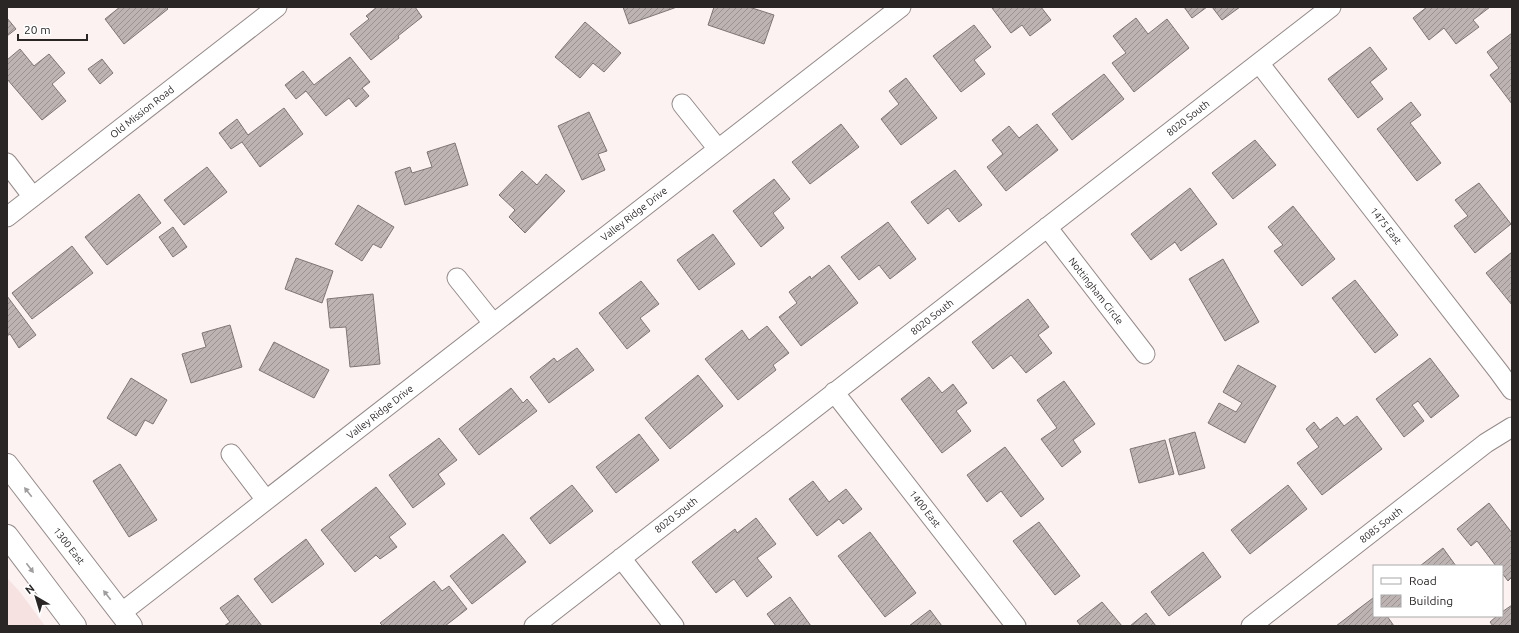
<svg xmlns="http://www.w3.org/2000/svg" width="1519" height="633" viewBox="0 0 1519 633" font-family="Ubuntu,sans-serif">
  <style>
    .built { fill: #f5e2e1 }
    .building { fill: url(#building-hatch); stroke: #7e7575 }
    .lines { fill: none; stroke-linecap: round; stroke-linejoin: round }
    .minor-casing { stroke: #948b8a; stroke-width: 21 }
    .primary-casing { stroke: #948b8a; stroke-width: 24 }
    .minor { stroke: #fff; stroke-width: 19 }
    .primary { stroke: #fff; stroke-width: 22 }
    .oneway { fill: #9f9d9d }
    .labels { text-anchor: middle; dominant-baseline: central; stroke-width: 3.5; stroke-linejoin: round; paint-order: stroke }
    .street-label { font-size: 10px; fill: #2a2626; stroke: #fff }
  </style>
  <defs>
    <pattern id="building-hatch" width="6" height="6" patternUnits="userSpaceOnUse"><rect width="6" height="6" fill="#bdb3b3"/><path d="M-1 1l2-2M0 6l6-6M5 7l2-2" fill="none" stroke="#9a9191"/></pattern>
  </defs>
  <rect width="100%" height="100%" fill="#fdf2f2"/>
  <path class="built" d="M7 578 20 592 45 626H7Z"/>
  <path class="building" d="M120 7H166L168 9 124 44 105 19Z
    M377 7H415L422 17 398 36 399 38 371 60 350 34 369 19 366 16Z
    M623 7H677L629 24Z
    M714 7H749L774 15 764 44 708 25Z
    M993 7H1041L1051 20 1030 36 1022 25 1011 33 992 8Z
    M1184 7H1207L1192 18Z
    M1212 7H1240L1222 20Z
    M1427 7H1490L1473 20 1479 27 1456 44 1444 28 1429 40 1413 18Z
    M7 18 16 29 7 36Z
    M1136 18 1148 34 1167 19 1189 48 1134 92 1112 63 1126 53 1113 36Z
    M585 22 621 53 604 72 593 63 580 78 555 57Z
    M974 25 991 47 974 60 985 74 961 92 933 56Z
    M1512 33V104L1490 75 1499 68 1487 52Z
    M1370 47 1387 69 1370 82 1383 99 1358 118 1328 79Z
    M20 49 34 66 49 54 65 73 52 84 66 101 42 120 7 79V60Z
    M350 57 370 82 362 88 369 96 356 107 349 98 326 116 306 91 296 99 285 85 303 71 314 85Z
    M102 59 113 73 100 84 88 69Z
    M1104 74 1124 99 1072 140 1052 114Z
    M906 78 937 118 901 145 881 119 899 104 889 91Z
    M1411 102 1421 115 1410 123 1441 163 1417 181 1377 129Z
    M284 108 303 134 260 167 242 142 231 149 219 133 237 119 248 135Z
    M589 112 607 151 598 154 605 170 582 180 558 126Z
    M841 124 859 147 810 184 792 162Z
    M1037 124 1058 150 1006 191 987 167 1003 154 992 140 1009 126 1019 138Z
    M1255 140 1276 165 1233 199 1212 173Z
    M455 143 468 185 405 205 395 172 410 167 412 173 432 167 427 152Z
    M207 167 227 192 184 225 164 200Z
    M955 170 982 205 959 222 948 208 928 224 911 202Z
    M522 171 537 185 546 174 565 191 525 233 509 217 515 210 499 195Z
    M774 179 790 199 773 213 784 228 761 247 733 211Z
    M1479 183 1511 224 1475 253 1454 226 1468 216 1455 200Z
    M1190 188 1217 224 1181 251 1175 242 1151 260 1131 234Z
    M139 194 161 223 107 265 85 237Z
    M358 205 394 227 381 248 373 244 362 261 335 244Z
    M1293 206 1335 259 1302 286 1274 251 1283 245 1268 227Z
    M888 222 916 259 890 279 879 265 859 280 841 257Z
    M173 227 187 247 173 257 159 237Z
    M713 234 735 264 699 290 677 260Z
    M72 246 93 273 32 319 12 293Z
    M1512 252V305L1486 273Z
    M296 258 333 271 322 303 285 289Z
    M1223 259 1259 322 1225 341 1189 279Z
    M829 265 858 303 801 346 779 317 797 303 789 292 810 276 811 279Z
    M1355 280 1398 335 1375 353 1332 298Z
    M641 281 659 304 640 318 650 331 627 349 599 313Z
    M373 294 380 364 350 367 346 327 330 328 327 299Z
    M7 296 36 335 19 348 10 334 7 336Z
    M1028 299 1049 327 1038 335 1052 353 1026 373 1011 355 993 369 972 342Z
    M230 325 242 367 191 383 182 354 206 347 202 333Z
    M767 326 789 353 773 365 776 370 738 400 705 359 742 330 749 340Z
    M274 342 329 370 314 398 259 370Z
    M577 348 594 370 549 403 530 377 554 358 557 362Z
    M1430 358 1459 396 1431 418 1418 401 1412 405 1424 421 1404 437 1376 399Z
    M1238 365 1276 386 1245 443 1208 423 1219 403 1236 412 1242 403 1223 392Z
    M698 375 723 406 670 449 645 418Z
    M929 377 942 393 953 384 967 403 956 411 971 431 942 453 901 399Z
    M131 378 167 400 153 424 145 420 136 436 107 418Z
    M1064 381 1095 424 1073 440 1081 452 1062 467 1041 439 1057 428 1037 400Z
    M511 388 523 403 527 399 537 411 479 455 459 429Z
    M1357 416 1382 449 1322 495 1297 463 1319 447 1306 429 1314 422 1320 430 1337 417 1344 426Z
    M1195 432 1205 468 1179 475 1169 439Z
    M639 434 659 460 616 493 596 467Z
    M439 438 457 460 438 474 445 484 413 508 389 475Z
    M1165 440 1174 474 1139 483 1130 449Z
    M1005 447 1044 499 1021 517 1001 491 987 502 967 475Z
    M120 464 157 520 129 537 93 481Z
    M813 481 829 502 846 489 862 509 843 524 839 519 817 536 789 499Z
    M572 485 593 511 550 544 530 518Z
    M1288 485 1307 509 1250 554 1231 530Z
    M376 487 406 524 389 537 397 547 380 559 376 555 355 572 321 530Z
    M1489 503 1512 533V577L1508 581 1502 573V566H1496L1477 541 1471 546 1457 529Z
    M756 518 776 544 757 558 772 577 747 597 734 579 716 593 692 562 735 529 737 533Z
    M1039 522 1080 576 1055 595 1013 541Z
    M870 532 916 593 885 617 838 556Z
    M503 534 526 562 472 604 450 576Z
    M306 539 324 564 272 603 254 579Z
    M1443 548 1456 566H1420Z
    M1203 552 1221 577 1169 616 1151 592Z
    M434 581 442 591 449 586 467 609 445 626H383L380 623Z
    M238 595 262 626H224L230 622 220 608Z
    M790 597 811 626H776L767 614Z
    M1373 598 1374 616H1387L1394 626H1336Z
    M1102 602 1122 626H1081L1077 621Z
    M1512 605V626H1493L1490 622 1497 616H1502V612Z
    M930 610 942 626H909Z
    M1146 613 1156 626H1130Z"/>
  <g class="lines">
    <g class="minor-casing">
      <path id="minor" d="M1259 63 1499 372 1512 390
        M682 104 718 149
        M7 163 33 197
        M7 217 277 7
        M1047 227 1145 354
        M457 278 493 323
        M834 392 1016 626
        M231 454 266 500
        M621 558 674 626
        M121 613 901 7
        M534 626 1331 7
        M1251 626 1486 443 1512 427"/>
    </g>
    <g class="primary-casing">
      <path id="primary" d="M7 465 131 626
        M7 536 75 626"/>
    </g>
    <use href="#minor" class="minor"/>
    <use href="#primary" class="primary"/>
  </g>
  <defs><path id="oneway-solid" d="M-6-.8H1V-3.2L6.5 0L1 3.2V.8H-6Z"/></defs>
  <g class="oneway">
    <use href="#oneway-solid" transform="translate(28 492) rotate(-128)"/>
    <use href="#oneway-solid" transform="translate(30 568) rotate(53)"/>
    <use href="#oneway-solid" transform="translate(107 595) rotate(-128)"/>
  </g>
  <g class="labels">
    <g class="street-label">
      <text transform="translate(142 112) rotate(-38)">Old Mission Road</text>
      <text transform="translate(1188 118) rotate(-38)">8020 South</text>
      <text transform="translate(634 214) rotate(-38)">Valley Ridge Drive</text>
      <text transform="translate(1386 226) rotate(52)">1475 East</text>
      <text transform="translate(1096 291) rotate(52)">Nottingham Circle</text>
      <text transform="translate(932 317) rotate(-38)">8020 South</text>
      <text transform="translate(380 412) rotate(-38)">Valley Ridge Drive</text>
      <text transform="translate(925 509) rotate(52)">1400 East</text>
      <text transform="translate(676 515) rotate(-38)">8020 South</text>
      <text transform="translate(1381 525) rotate(-38)">8085 South</text>
      <text transform="translate(69 546) rotate(52)">1300 East</text>
    </g>
  </g>
  <rect width="1519" height="633" fill="none" stroke="#2a2626" stroke-width="16"/>
  <rect x="1373" y="565" width="130" height="52" fill="#ffffff" stroke="#aaa8a8"/>
  <rect x="1381" y="578" width="20" height="6" fill="#ffffff" stroke="#aaa8a8"/>
  <text x="1409" y="585" font-size="12" fill="#2a2626">Road</text>
  <rect x="1381" y="595" width="20" height="12" fill="url(#building-hatch)" stroke="#aaa8a8"/>
  <text x="1409" y="605" font-size="12" fill="#2a2626">Building</text>
  <g transform="translate(36 597) rotate(322)" stroke="#ffffff" stroke-width="3" paint-order="stroke">
  <path d="M0-3L7 15L0 10L-7 15Z" fill="#2a2626"/>
  <text y="-6" font-size="11" font-weight="bold" text-anchor="middle" fill="#2a2626">N</text>
  </g>
  <path d="M18 34v6h69v-6" fill="none" stroke="#2a2626" stroke-width="2"/>
  <text x="24" y="34" font-size="12" fill="#2a2626" stroke="#ffffff" stroke-width="3" paint-order="stroke">20 m</text>
</svg>
